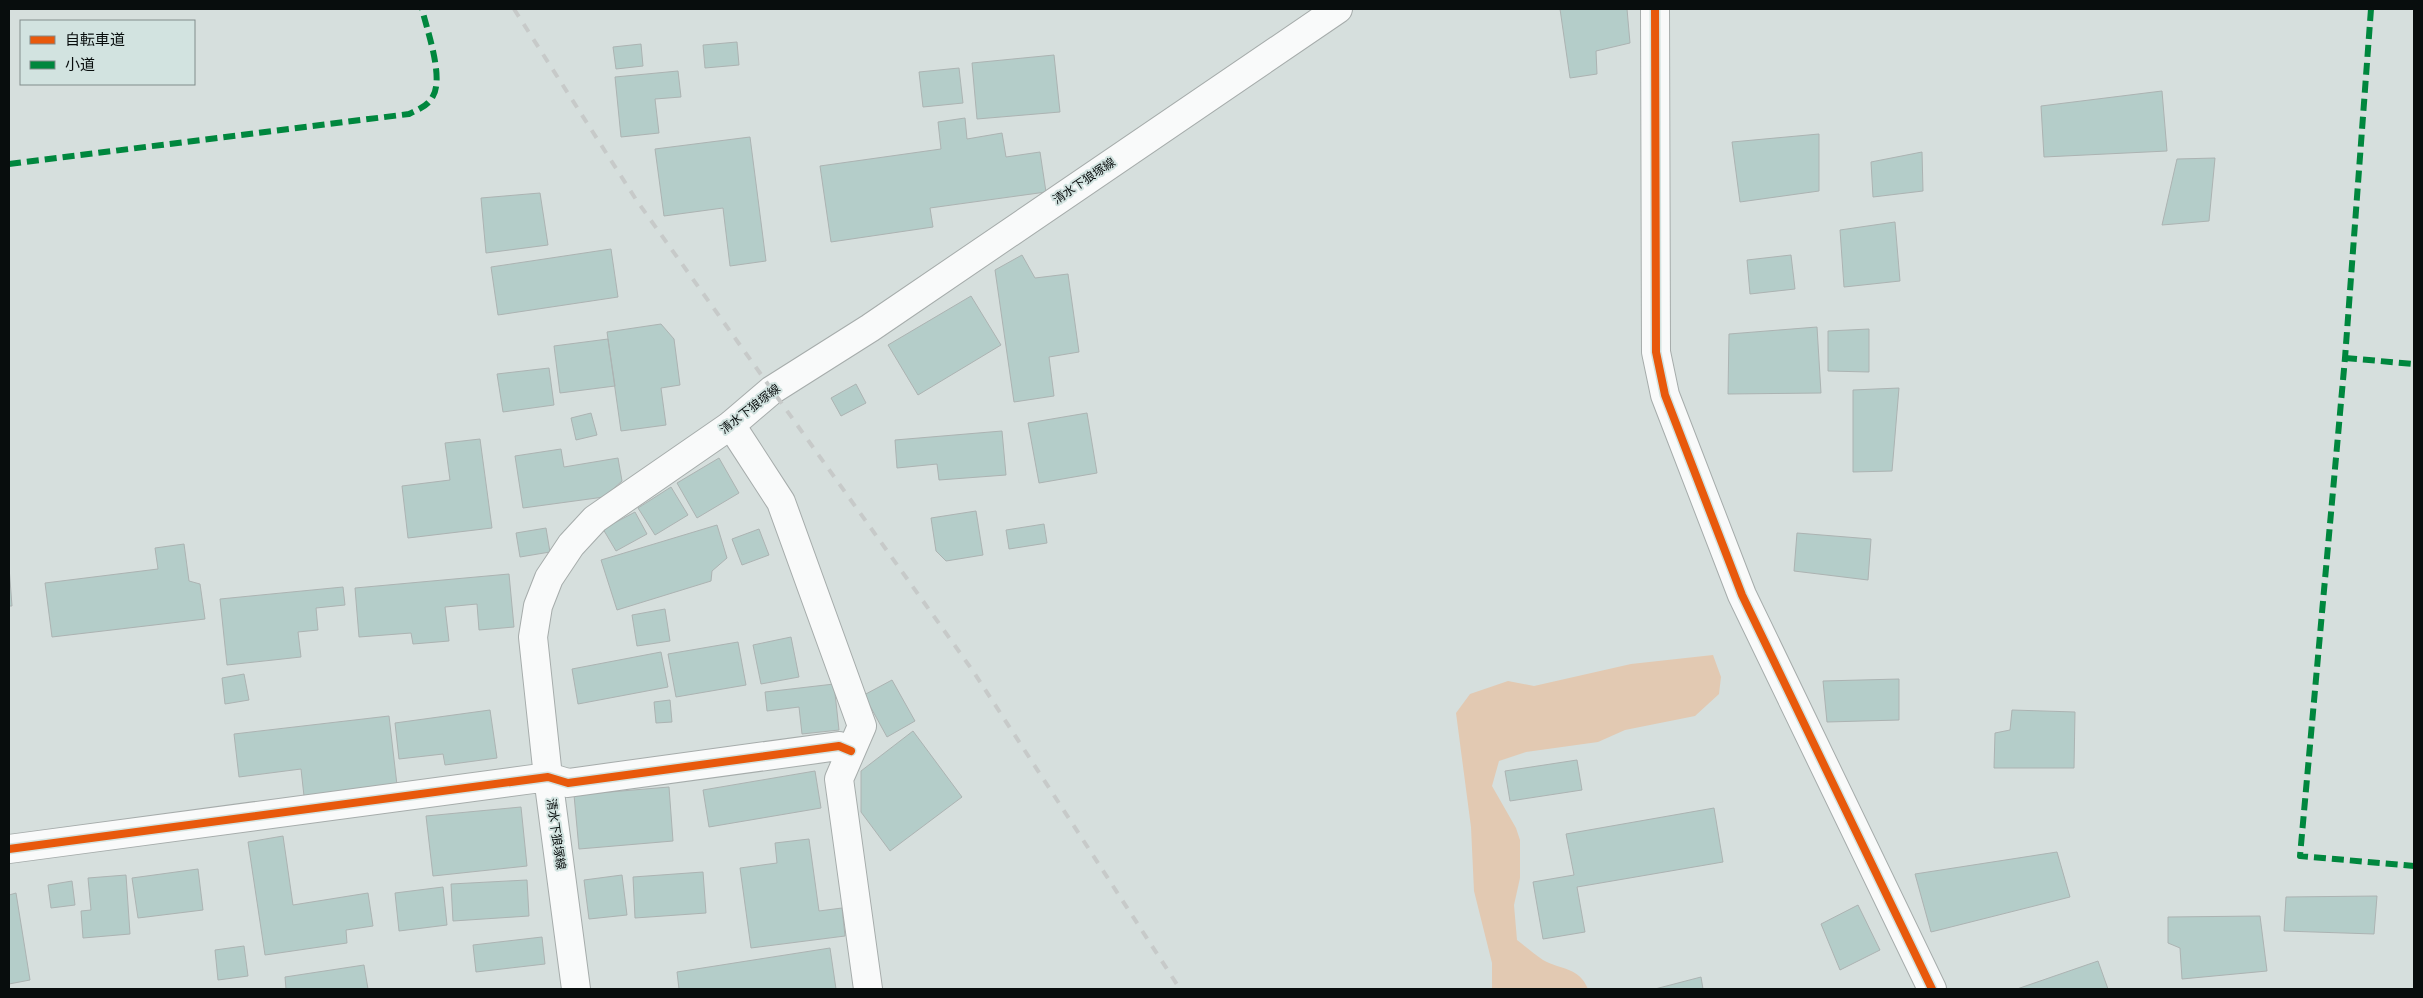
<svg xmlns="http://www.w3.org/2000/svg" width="2423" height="998" viewBox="0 0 2423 998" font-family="'Times New Roman','Noto Sans JP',serif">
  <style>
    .green { fill: #e2c9b2 }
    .building { fill: #b4cdc9; stroke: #acb3b2 }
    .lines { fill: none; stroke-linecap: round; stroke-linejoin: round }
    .street-casing { stroke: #a6acab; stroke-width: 30 }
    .secondary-casing { stroke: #a6acab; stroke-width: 30 }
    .street { stroke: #f9fafa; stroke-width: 28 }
    .secondary { stroke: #f9fafa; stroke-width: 28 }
    .rail { stroke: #c7cac9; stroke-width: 4; stroke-dasharray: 9 9; stroke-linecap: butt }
    .quiet { stroke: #00873e; stroke-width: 6; stroke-dasharray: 12 6; stroke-linecap: butt }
    .cycleway-casing { stroke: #d2e3e0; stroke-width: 11 }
    .cycleway { stroke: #e8590c; stroke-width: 8 }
    .labels { text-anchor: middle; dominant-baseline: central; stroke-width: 4; stroke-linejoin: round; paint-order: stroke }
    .street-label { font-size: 12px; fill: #080d0d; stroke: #d2e3e0 }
  </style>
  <rect width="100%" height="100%" fill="#d6dfdd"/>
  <path class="green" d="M1713 655 1721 677 1719 694 1695 716 1625 730 1598 742 1526 752 1499 761 1492 786 1516 828 1520 840V878L1514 905 1517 940C1526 947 1534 954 1543 960 1561 970 1579 967 1588 989H1492V963L1474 891 1471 827 1456 713 1470 694 1508 681 1534 686 1631 664Z"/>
  <path class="building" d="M1560 9H1627L1630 43 1596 51 1597 74 1570 78Z
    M737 42 739 65 705 68 703 45Z
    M641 44 643 66 616 69 613 47Z
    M1054 55 1060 112 977 119 972 63Z
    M959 68 963 103 923 107 919 72Z
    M678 71 681 97 655 99 659 133 621 137 615 77Z
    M2162 91 2167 151 2044 157 2041 106Z
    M965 118 967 139 1002 133 1006 157 1040 152 1046 192 930 208 933 227 831 242 820 166 941 149 938 122Z
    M1819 134V191L1740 202 1732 142Z
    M750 137 766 261 730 266 723 208 664 216 655 149Z
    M1922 152 1923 191 1873 197 1871 162Z
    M2215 158 2209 221 2162 225 2177 159Z
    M540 193 548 245 486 253 481 198Z
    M1895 222 1900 281 1844 287 1840 230Z
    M611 249 618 297 498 315 491 267Z
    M1022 255 1035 278 1068 274 1079 352 1049 357 1054 396 1014 402 995 270Z
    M1791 255 1795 289 1750 294 1747 260Z
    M971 296 1001 345 918 395 888 345Z
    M661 324 674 339 680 385 661 388 666 425 621 431 607 332Z
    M1817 327 1821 393 1728 394 1729 334Z
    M1869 329V372L1828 371V331Z
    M608 339 615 386 560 393 554 346Z
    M549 368 554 405 503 412 497 374Z
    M856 384 866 403 841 416 831 398Z
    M1899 388 1892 471 1853 472V390Z
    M591 413 597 435 576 440 571 418Z
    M1087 413 1097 473 1039 483 1028 423Z
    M1002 431 1006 475 939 480 937 464 897 468 895 440Z
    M480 439 492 528 408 538 402 486 450 480 445 443Z
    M561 449 564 467 618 458 622 481 604 497 523 508 515 456Z
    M719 458 739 493 697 518 677 483Z
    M671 487 688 515 655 535 638 508Z
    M976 511 983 555 946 561 936 551 931 518Z
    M635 512 647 534 616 551 603 529Z
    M1044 524 1047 543 1009 549 1006 530Z
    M717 525 727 558 712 571 711 581 617 610 601 560Z
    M546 528 550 552 520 557 516 533Z
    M759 529 769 555 742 565 732 539Z
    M1797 533 1871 539 1868 580 1794 571Z
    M184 544 189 581 200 584 205 619 52 637 45 583 158 569 155 548Z
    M9 567 12 606H9Z
    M509 574 514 627 479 630 477 604 445 607 449 641 413 644 411 633 359 637 355 588Z
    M343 587 345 605 316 608 318 630 298 632 301 657 227 665 220 599Z
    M665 609 670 641 637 646 632 615Z
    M791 637 799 677 761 684 753 645Z
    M738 642 746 685 676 697 668 654Z
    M661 652 668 687 578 704 572 669Z
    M244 674 249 700 225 704 222 678Z
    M1899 679V720L1827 722 1823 681Z
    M892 680 915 721 887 737 864 695Z
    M834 684 839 730 802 734 799 707 767 711 765 692Z
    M670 700 672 722 656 723 654 702Z
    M490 710 497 758 445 765 443 754 399 759 395 723Z
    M2012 710 2075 712 2074 768H1994L1995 733 2010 730Z
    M389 716 397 785 304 796 301 769 239 777 234 734Z
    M913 731 962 797 890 851 861 812V771Z
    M1577 760 1582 790 1510 801 1505 771Z
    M815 771 821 808 709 827 703 790Z
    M669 787 673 841 579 849 574 795Z
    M521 807 527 866 433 876 426 816Z
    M1714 808 1723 862 1577 887 1585 932 1543 939 1533 882 1574 875 1566 834Z
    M283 836 293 905 368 893 373 926 346 930 347 943 265 955 248 842Z
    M809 839 819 911 842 908 845 936 751 948 740 868 777 863 775 843Z
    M2057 852 2070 897 1931 932 1915 874Z
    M198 869 203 910 138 918 132 878Z
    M703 872 706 913 635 918 633 877Z
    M126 875 130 934 83 938 81 911 91 910 88 878Z
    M622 875 627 915 589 919 584 880Z
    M527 880 529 916 453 921 451 884Z
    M72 881 75 905 51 908 48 885Z
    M443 887 447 925 399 931 395 893Z
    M16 893 30 980 9 984V895Z
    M2377 896 2374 934 2284 931 2286 897Z
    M1858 905 1880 950 1840 970 1821 924Z
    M2260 916 2267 971 2182 979 2180 948 2168 943V917Z
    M542 937 545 964 476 972 473 945Z
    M244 946 248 976 218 980 215 950Z
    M830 948 836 989H679L677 972Z
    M2098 961 2108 989H2017Z
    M364 965 368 989H286L285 977Z
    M1701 977 1703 989H1655Z"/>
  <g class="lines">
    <g class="street-casing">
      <path id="street" d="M1655 9 1656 352 1665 395 1742 595 1932 989
        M731 425 781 502 862 726 839 779 868 989
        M548 777 568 783 839 746 851 751"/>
    </g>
    <g class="secondary-casing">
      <path id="secondary" d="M9 849 548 777
        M576 989 548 777 533 637 538 606 549 578 571 545 595 519 731 425 772 390 870 328 1338 9"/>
    </g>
    <use href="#street" class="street"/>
    <use href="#secondary" class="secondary"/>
    <path class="rail" d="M514 9 637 201 973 671 1180 989"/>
    <path class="quiet" d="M2371 9 2345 358 2300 856 2414 866
      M9 164 409 114C419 109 428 106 433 96 444 77 427 30 422 9
      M2345 358 2414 364"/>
    <g class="cycleway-casing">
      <path id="cycleway" d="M1655 9 1656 352 1665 395 1742 595 1932 989
        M9 849 548 777 568 783 839 746 851 751"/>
    </g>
    <use href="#cycleway" class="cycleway"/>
  </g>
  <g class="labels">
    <g class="street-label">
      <text transform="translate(1084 181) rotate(-34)">清水下狼塚線</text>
      <text transform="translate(750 409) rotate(-38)">清水下狼塚線</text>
      <text transform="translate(556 834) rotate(82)">清水下狼塚線</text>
    </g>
  </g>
  <rect width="2423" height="998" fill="none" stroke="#080d0d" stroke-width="20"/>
  <rect x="20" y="20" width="175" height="65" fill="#d2e3e0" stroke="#818d8c"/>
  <rect x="30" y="36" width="25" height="8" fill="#e8590c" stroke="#818d8c"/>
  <text x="65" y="45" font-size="15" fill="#080d0d">自転車道</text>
  <rect x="30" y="61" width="25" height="8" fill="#00873e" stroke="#818d8c"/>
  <text x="65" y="70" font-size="15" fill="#080d0d">小道</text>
</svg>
